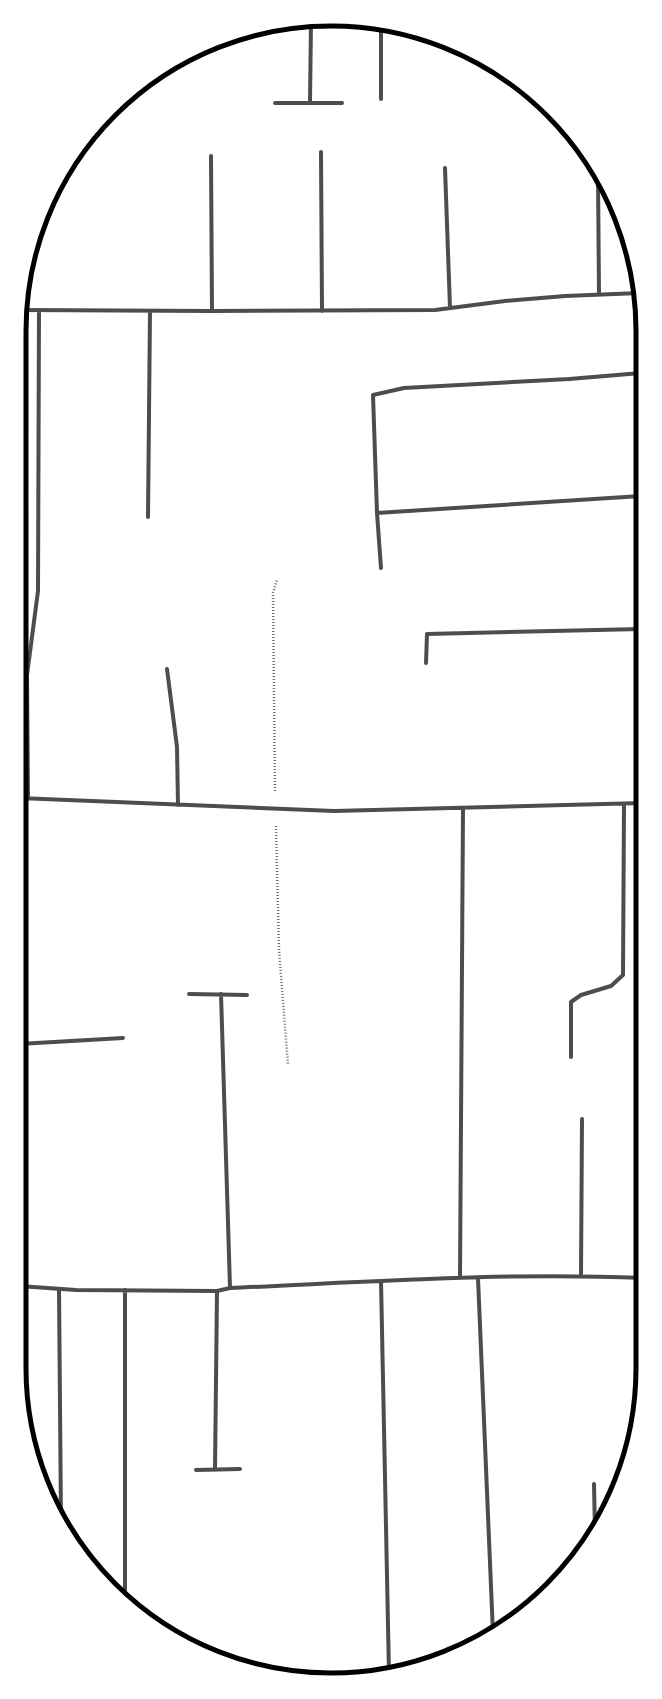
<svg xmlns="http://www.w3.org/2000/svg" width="662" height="1699" viewBox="0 0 662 1699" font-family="'Open Sans',sans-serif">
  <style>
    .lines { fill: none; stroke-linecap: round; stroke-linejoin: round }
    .path { stroke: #6f6f6f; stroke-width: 2.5; stroke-dasharray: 1 2; stroke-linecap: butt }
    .street { stroke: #4d4d4d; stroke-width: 4 }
    .rim { fill: none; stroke: #000; stroke-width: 5 }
  </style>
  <rect width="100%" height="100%" fill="#fff"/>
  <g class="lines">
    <path class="path" d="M275 791 273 593 277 580
      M276 826 279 950 288 1065"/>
    <path class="street" d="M496 73V68
      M381 99V25
      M275 103H342
      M310 103 311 21
      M321 152 322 311
      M211 156 212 311
      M445 168 450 308
      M598 175 599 294
      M22 310 212 311 435 310 505 301 565 296 640 293
      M377 513 641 496
      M148 517 150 311
      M381 568 377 513 373 395 404 388 569 379 641 373
      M426 663 427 634 641 629
      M167 669 177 747 178 805
      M19 798 334 811 642 803
      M28 799 27 675 38 591 39 310
      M189 994 247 995
      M221 994 230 1288
      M19 1044 123 1038
      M571 1057V1002L581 995 611 986 623 975 624 804
      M581 1276 582 1119
      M460 1278 463 808
      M478 1278 493 1634
      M381 1281 389 1674
      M19 1286 76 1290 217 1291 230 1288C367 1282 506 1272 643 1278
      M59 1289 61 1524
      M196 1470 240 1469
      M215 1470 217 1291
      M594 1484 595 1532
      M125 1597V1290"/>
  </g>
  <path d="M0 0H662V1699H0ZM331 26H331A305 305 0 0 1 636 331V1368A305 305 0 0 1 331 1673H331A305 305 0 0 1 26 1368V331A305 305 0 0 1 331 26Z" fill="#fff" fill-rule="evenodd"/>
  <path class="rim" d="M331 26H331A305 305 0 0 1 636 331V1368A305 305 0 0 1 331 1673H331A305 305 0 0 1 26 1368V331A305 305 0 0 1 331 26Z"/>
</svg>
